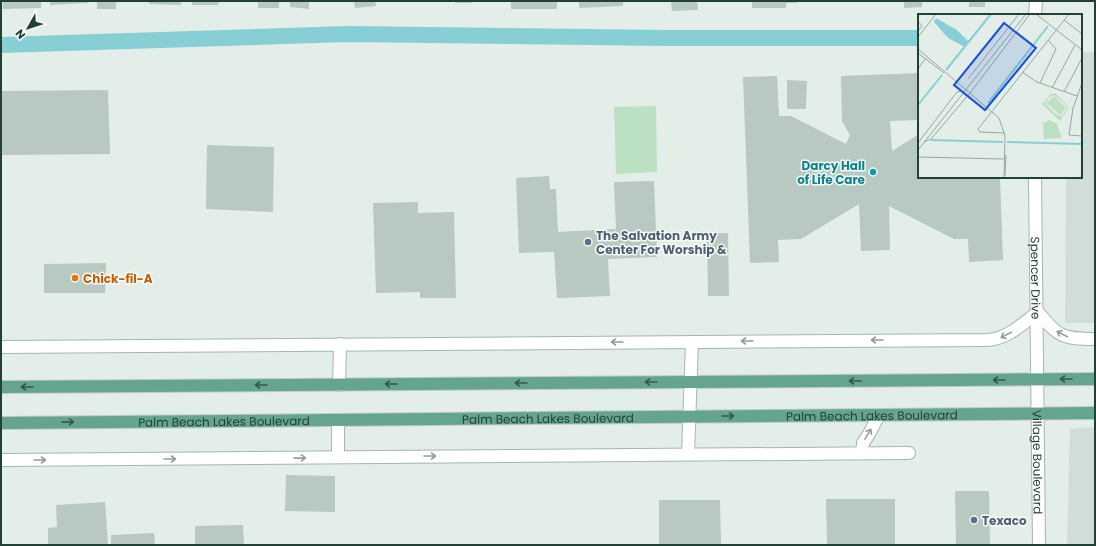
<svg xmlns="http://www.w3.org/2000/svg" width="1096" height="546" viewBox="0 0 1096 546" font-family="Poppins,sans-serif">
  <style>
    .built { fill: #d1ded7 }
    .green { fill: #bbe0c2 }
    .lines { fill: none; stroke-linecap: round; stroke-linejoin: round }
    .canal { stroke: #88cfd5; stroke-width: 16 }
    .building { fill: #b8c9c1 }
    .minor-casing { stroke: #a5b6af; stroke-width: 14 }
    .major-casing { stroke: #c1cac7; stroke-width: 14 }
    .minor { stroke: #fff; stroke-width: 12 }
    .major { stroke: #65a590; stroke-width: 12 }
    .oneway { stroke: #90a09a }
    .oneway2 { stroke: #32594c }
    .culture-dot { fill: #0f9aa8; stroke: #f4faf6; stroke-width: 1.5 }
    .service-dot { fill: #5c6f8a; stroke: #f4faf6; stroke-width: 1.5 }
    .food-dot { fill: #e8710a; stroke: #f4faf6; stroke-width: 1.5 }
    .labels { text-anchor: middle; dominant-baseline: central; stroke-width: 3; stroke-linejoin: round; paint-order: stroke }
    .culture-label { font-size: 12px; font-weight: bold; fill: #0d838f; stroke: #f4faf6; text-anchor: end }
    .service-label { font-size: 12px; font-weight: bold; fill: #4e5e75; stroke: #f4faf6; text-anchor: start }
    .food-label { font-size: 12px; font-weight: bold; fill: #c56008; stroke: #f4faf6; text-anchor: start }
    .street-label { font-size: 12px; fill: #214036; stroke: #f4faf6 }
    .inset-river { fill: none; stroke: #88cfd5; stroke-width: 2 }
    .inset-road { fill: none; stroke: #95a8a1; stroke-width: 1 }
    .view { fill: #1d4ed8; fill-opacity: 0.15; stroke: #1d4ed8; stroke-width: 2 }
    .inset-edge { fill: none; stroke: #214036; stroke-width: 2 }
  </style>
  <rect width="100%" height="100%" fill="#e3eee8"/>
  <path class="built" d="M1081 52H1095V323H1065L1066 177H1081Z
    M1095 427V545H1067L1070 429Z"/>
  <path class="green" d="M656 106 657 172 616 174 614 107Z"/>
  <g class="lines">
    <path class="canal" d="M1 45 348 34 667 38H919"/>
  </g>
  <path class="building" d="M3 1H41V8L3 9Z
    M50 1H88V3L50 5Z
    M97 1H116V9H97Z
    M149 1H181V5L149 4Z
    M192 1H219L218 5H192Z
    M258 1H279V8H258Z
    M290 1H309V9L290 7Z
    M354 1H375L376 6 355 8Z
    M455 1H472V3H455Z
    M511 1H557V9H511Z
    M579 1H623V6L579 8Z
    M671 1H697L698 10 672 11Z
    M752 1H797V3H786V8H752Z
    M904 1H922V7L904 8Z
    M969 1H985V7H969Z
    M919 73V104H917V120L890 121 892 151 919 134V177H1000L1003 260 969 262 968 239H954L889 206 890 250 861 251 859 204 801 239 778 240 779 262 750 263 743 77 777 76 779 116H791L846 144 850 135 842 121 841 76Z
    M787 80 807 81 806 109H787Z
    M108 90 110 154 1 155V91Z
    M207 145 274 147 273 212 206 209Z
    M549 176 550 189H556L558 232 616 229 614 182 654 181 657 257 608 259 610 296 557 298 554 252 519 253 516 178Z
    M418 202V213L454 212 456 298H420V292L376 293 373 203Z
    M707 233H728L729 296H708Z
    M106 263 105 293H44V264Z
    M286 475 335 476V512L285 511Z
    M955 491H989L990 545H956Z
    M826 499H895V545H827Z
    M659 500H720L721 545H659Z
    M105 502 108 545H48V528L57 527 56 505Z
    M243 525 244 545H195V526Z
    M154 533 155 545H111V535Z"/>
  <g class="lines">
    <g class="minor-casing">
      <g id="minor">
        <path d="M1035 15 1036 1"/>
        <path id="s1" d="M1035 177 1039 545"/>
        <path d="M1038 312C1058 337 1063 339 1095 339"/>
        <path d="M1 347 987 340C1008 339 1022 324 1038 312"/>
        <path d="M339 385 340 344"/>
        <path d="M338 420V457"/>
        <path d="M862 453 863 443 869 434 879 415"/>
        <path d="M688 454 692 342"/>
        <path d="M1 460 909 453"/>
      </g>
    </g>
    <g class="major-casing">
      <g id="major">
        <path d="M1 387 1095 379"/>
        <path id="s2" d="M1 423 1095 413"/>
      </g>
    </g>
    <use href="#minor" class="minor"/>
    <use href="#major" class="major"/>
  </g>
  <defs><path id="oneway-shaft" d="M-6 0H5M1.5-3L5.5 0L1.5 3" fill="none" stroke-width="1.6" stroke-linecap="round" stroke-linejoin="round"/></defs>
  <g class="oneway">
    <use href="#oneway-shaft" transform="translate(1062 334) rotate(-153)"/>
    <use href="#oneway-shaft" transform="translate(1006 335) rotate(152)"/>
    <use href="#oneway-shaft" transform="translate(877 340) rotate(180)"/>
    <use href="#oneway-shaft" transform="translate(747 341) rotate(180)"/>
    <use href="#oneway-shaft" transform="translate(617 342) rotate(180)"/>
    <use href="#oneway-shaft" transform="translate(868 434) rotate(-59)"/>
    <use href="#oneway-shaft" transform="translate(430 456)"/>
    <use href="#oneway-shaft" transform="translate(300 458) rotate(-1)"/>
    <use href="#oneway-shaft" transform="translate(170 459)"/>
    <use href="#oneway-shaft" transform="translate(40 460)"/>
  </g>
  <g class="oneway2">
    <use href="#oneway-shaft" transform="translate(1066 379) rotate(180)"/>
    <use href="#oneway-shaft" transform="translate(999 380) rotate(180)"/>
    <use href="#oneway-shaft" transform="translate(855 381) rotate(180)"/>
    <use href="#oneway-shaft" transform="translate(651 382) rotate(180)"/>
    <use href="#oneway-shaft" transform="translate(521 383) rotate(180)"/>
    <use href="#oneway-shaft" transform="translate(391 384) rotate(180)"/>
    <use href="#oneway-shaft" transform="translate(261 385) rotate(180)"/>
    <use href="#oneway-shaft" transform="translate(27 387) rotate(180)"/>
    <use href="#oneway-shaft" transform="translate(728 416)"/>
    <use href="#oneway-shaft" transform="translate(68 422) rotate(-1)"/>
  </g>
  <circle class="culture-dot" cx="873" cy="172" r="4"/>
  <g class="service-dot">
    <circle cx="588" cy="242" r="4"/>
    <circle cx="974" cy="520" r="4"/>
  </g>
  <circle class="food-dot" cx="75" cy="278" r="4"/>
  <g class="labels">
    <g class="culture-label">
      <text x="865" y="165">Darcy Hall<tspan x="865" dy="14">of Life Care</tspan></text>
    </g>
    <g class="service-label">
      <text x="596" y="235">The Salvation Army<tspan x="596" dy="14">Center For Worship &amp;</tspan></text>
      <text x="982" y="520">Texaco</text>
    </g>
    <g class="food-label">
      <text x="83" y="278">Chick-fil-A</text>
    </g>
    <g class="street-label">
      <text stroke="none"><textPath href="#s1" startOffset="101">Spencer Drive</textPath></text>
      <text stroke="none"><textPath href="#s2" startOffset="871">Palm Beach Lakes Boulevard</textPath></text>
      <text stroke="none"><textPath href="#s2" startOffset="547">Palm Beach Lakes Boulevard</textPath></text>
      <text stroke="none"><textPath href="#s2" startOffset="223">Palm Beach Lakes Boulevard</textPath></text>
      <text stroke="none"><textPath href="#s1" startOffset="285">Village Boulevard</textPath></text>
    </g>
  </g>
  <g transform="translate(918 14)">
    <rect width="164" height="164" fill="#e3eee8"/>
    <path d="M137 79 151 93 142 107 123 89H126L131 81ZM136 81 150 93 144 102 139 101 128 90 130 84ZM136 82 148 94 142 101 129 89ZM131 106 139 110 144 124 126 125 125 109Z" fill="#bbe0c2" fill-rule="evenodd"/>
    <path d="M18 4 39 16 51 28 47 33 30 24 16 8Z" fill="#88cfd5"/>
    <path class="inset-river" d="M28 56 73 0M70 89 130 12M0 91 24 61M13 126 85 128M89 128 164 130"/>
    <path class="inset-road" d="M118 0 164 36M146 6 164 20M0 7 4 12 0 17M0 23 18 0M0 35 81 104 87 122 86 164M0 39 26 59M0 55 7 45M104 58 119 68 159 82M50 65 101 0M122 69 138 35 130 26M164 69 155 94 151 121 164 122M134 74 157 31M146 78 164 44M87 119 62 118 60 115 151 0M6 128 13 125 52 79 112 0M0 129 39 78 44 77M0 136 108 0M0 143 86 145M87 162 88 141"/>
    <path class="view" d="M86 9 118 34 67 96 36 71Z"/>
    <rect width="164" height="164" class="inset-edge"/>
  </g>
  <rect width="1096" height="546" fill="none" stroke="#214036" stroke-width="4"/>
  <g transform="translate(28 28) rotate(231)" stroke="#f4faf6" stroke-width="3" paint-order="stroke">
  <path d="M0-3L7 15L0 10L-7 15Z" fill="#214036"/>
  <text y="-6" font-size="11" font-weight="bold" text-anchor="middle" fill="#214036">N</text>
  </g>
</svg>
